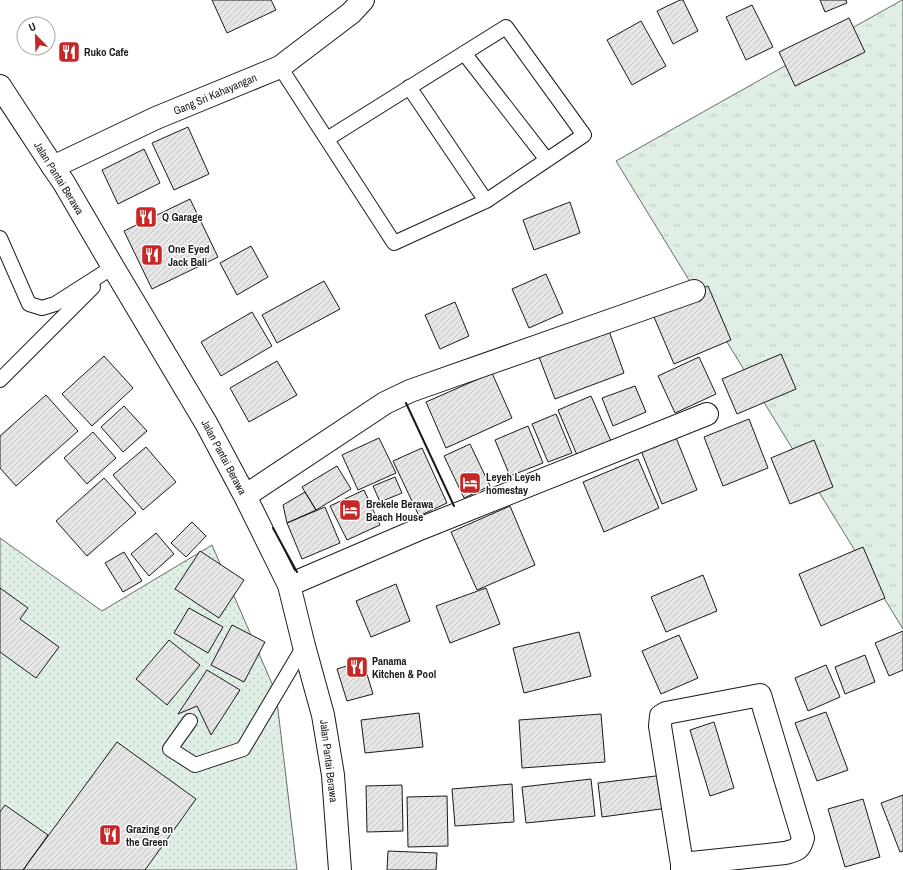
<svg xmlns="http://www.w3.org/2000/svg" width="903" height="870" viewBox="0 0 903 870" font-family="'Archivo Narrow',sans-serif">
  <style>
    .grass { fill: url(#grass-tufts); stroke: #6a6a6a }
    .park { fill: url(#park-dots); stroke: #6a6a6a }
    .building { fill: url(#building-hatch); stroke: #1a1a1a }
    .lines { fill: none; stroke-linecap: round; stroke-linejoin: round }
    .service-casing { stroke: #1a1a1a; stroke-width: 16 }
    .minor-casing { stroke: #1a1a1a; stroke-width: 24 }
    .tertiary-casing { stroke: #1a1a1a; stroke-width: 24 }
    .service { stroke: #fff; stroke-width: 14 }
    .minor { stroke: #fff; stroke-width: 22 }
    .tertiary { stroke: #fff; stroke-width: 22 }
    .wall { stroke: #1a1a1a; stroke-width: 2 }
    .labels { text-anchor: middle; dominant-baseline: central; stroke-width: 3; stroke-linejoin: round; paint-order: stroke }
    .poi-label { font-size: 11px; font-weight: bold; fill: #1a1a1a; stroke: #fff; text-anchor: start }
    .street-label { font-size: 11px; fill: #1a1a1a; stroke: #fff }
  </style>
  <defs>
    <pattern id="grass-tufts" width="24" height="20" patternUnits="userSpaceOnUse"><rect width="24" height="20" fill="#e0efe3"/><path d="M3 7l-1-3M5 7V3M7 7l1-3M15 17l-1-3M17 17v-4M19 17l1-3" fill="none" stroke="#c0ccc2"/></pattern>
    <pattern id="park-dots" width="8" height="8" patternUnits="userSpaceOnUse"><rect width="8" height="8" fill="#e0efe3"/><path d="M2 2h.1M6 6h.1" fill="none" stroke="#c0ccc2" stroke-width="1.8" stroke-linecap="round"/></pattern>
    <pattern id="building-hatch" width="6" height="6" patternUnits="userSpaceOnUse"><rect width="6" height="6" fill="#e6e6e6"/><path d="M-1 1l2-2M0 6l6-6M5 7l2-2" fill="none" stroke="#c5c5c5"/></pattern>
  </defs>
  <rect width="100%" height="100%" fill="#fff"/>
  <path class="grass" d="M902 0H903V629L616 161Z"/>
  <path class="park" d="M0 538 102 611 212 545 276 693 297 870H0Z"/>
  <path class="building" d="M212 0H271L276 10 227 33Z
    M680 0H683L698 31 673 44 657 11Z
    M820 0H846L847 3 825 12Z
    M752 5 773 47 746 60 726 17Z
    M849 18 865 52 795 86 779 52Z
    M641 21 666 66 632 85 607 40Z
    M188 127 209 174 174 190 152 143Z
    M144 149 160 183 118 204 102 170Z
    M190 199 218 257 152 289 124 231Z
    M570 202 580 233 534 250 523 220Z
    M251 246 268 277 237 295 220 263Z
    M546 274 563 313 529 328 512 289Z
    M324 281 340 309 277 343 262 315Z
    M708 286 731 340 674 364 651 310Z
    M455 302 469 336 440 349 425 315Z
    M252 312 272 346 221 376 201 342Z
    M609 331 624 373 555 399 539 357Z
    M781 354 796 389 737 414 722 379Z
    M104 356 133 388 92 426 62 394Z
    M699 357 716 394 675 413 658 376Z
    M277 361 297 395 249 422 230 388Z
    M492 373 512 418 446 448 426 402Z
    M635 386 646 412 613 426 602 398Z
    M46 395 78 431 16 486 0 468V436Z
    M591 396 611 441 577 455 558 410Z
    M124 406 147 431 123 452 101 427Z
    M556 414 572 453 548 462 532 424Z
    M749 419 768 468 723 486 704 437Z
    M528 426 543 463 510 476 495 440Z
    M93 432 116 458 87 484 64 458Z
    M675 435 697 490 662 504 640 448Z
    M379 438 396 473 358 490 342 455Z
    M814 440 833 487 790 504 771 458Z
    M470 444 490 486 464 498 444 456Z
    M146 447 176 482 143 510 113 475Z
    M422 448 447 503 419 516 393 461Z
    M638 459 659 508 604 532 583 482Z
    M337 466 351 489 316 510 302 487Z
    M395 477 402 493 380 502 373 486Z
    M104 478 136 513 87 556 56 521Z
    M364 490 380 525 347 540 330 506Z
    M305 492 316 510 287 523 283 505Z
    M510 506 535 565 477 590 451 532Z
    M325 507 340 543 302 559 287 523Z
    M192 522 206 536 186 557 171 543Z
    M156 533 174 554 149 576 131 554Z
    M863 547 885 598 821 626 799 574Z
    M200 551 244 580 219 618 175 589Z
    M124 552 142 581 123 592 105 563Z
    M703 575 717 611 666 632 651 597Z
    M396 584 410 621 371 637 356 601Z
    M0 588 28 608 20 619 59 647 36 678 0 652Z
    M486 588 500 624 450 643 436 606Z
    M189 608 223 627 208 653 174 633Z
    M232 625 265 642 244 682 211 665Z
    M903 631V670L889 676 875 643Z
    M579 632 591 676 524 693 513 648Z
    M679 635 698 678 661 694 642 651Z
    M169 640 200 665 167 705 136 679Z
    M865 655 875 682 845 694 835 667Z
    M363 661 373 694 347 701 337 669Z
    M826 665 840 697 808 711 795 678Z
    M207 670 240 690 211 735 197 706 178 714Z
    M826 712 848 770 817 781 795 723Z
    M419 713 423 747 365 753 361 720Z
    M601 714 605 762 522 768 519 720Z
    M714 722 734 788 710 796 690 730Z
    M117 742 196 799 145 870H23Z
    M664 775 668 808 602 817 598 783Z
    M591 779 595 816 526 823 522 787Z
    M512 784 514 822 455 826 452 789Z
    M402 785 403 831 367 832 366 786Z
    M903 795V851L900 852 881 803Z
    M447 796 448 846 408 847 407 797Z
    M863 799 880 857 845 867 828 809Z
    M5 805 48 835 23 870H0V812Z
    M388 851 437 853 436 870H387Z"/>
  <g class="lines">
    <g class="service-casing">
      <path id="service" d="M464 53 547 160
        M280 67 394 243 486 201 584 135 506 27 327 139
        M409 87 486 201
        M0 238 29 304 42 308 55 304 113 267
        M0 380 93 287
        M190 721 170 749 195 765 243 749 304 646"/>
    </g>
    <g class="minor-casing">
      <path id="minor" d="M53 167 64 183 113 267 206 423 245 496 289 585 304 646 323 715 333 775 340 870
        M245 496 385 403 410 391 694 291
        M289 585 422 528 707 414
        M682 864 785 853C796 850 800 850 803 838L760 695 666 713 661 716 660 726 682 864V870"/>
    </g>
    <g class="tertiary-casing">
      <path id="tertiary" d="M0 86 53 167 156 118 280 67 351 13 363 0"/>
    </g>
    <use href="#service" class="service"/>
    <use href="#minor" class="minor"/>
    <use href="#tertiary" class="tertiary"/>
    <path class="wall" d="M406 403 454 506
      M273 528 297 572"/>
  </g>
  <defs>
    <g id="restaurant-square" transform="scale(1.15)"><rect x="-9" y="-9" width="18" height="18" rx="4" fill="#c62828" stroke="#fff"/><path d="M-5-6h1v4h1v-4h1v4h1v-4h1v5L-1.5 .5V6h-2V.5L-5-1ZM5-6V6H3V1.5H1.5Q1.5-4 5-6Z" fill="#fff"/></g>
    <g id="hotel-square" transform="scale(1.15)"><rect x="-9" y="-9" width="18" height="18" rx="4" fill="#c62828" stroke="#fff"/><path d="M-6-4.5h1.5V1H6V5H4.5V3h-9V5H-6ZM-4 0a1.8 1.8 0 1 1 3.6 0ZM.5 0V-2.5h3Q6-2.5 6 0Z" fill="#fff"/></g>
  </defs>
  <g fill-rule="evenodd">
    <use href="#restaurant-square" x="69" y="52"/>
    <use href="#restaurant-square" x="146" y="217"/>
    <use href="#restaurant-square" x="152" y="255"/>
    <use href="#hotel-square" x="470" y="483"/>
    <use href="#hotel-square" x="350" y="510"/>
    <use href="#restaurant-square" x="357" y="667"/>
    <use href="#restaurant-square" x="110" y="835"/>
  </g>
  <g class="labels">
    <g class="poi-label">
      <text x="84" y="52">Ruko Cafe</text>
      <text x="162" y="217">Q Garage</text>
      <text x="168" y="249">One Eyed<tspan x="168" dy="13">Jack Bali</tspan></text>
      <text x="486" y="477">Leyeh Leyeh<tspan x="486" dy="13">homestay</tspan></text>
      <text x="366" y="504">Brekele Berawa<tspan x="366" dy="13">Beach House</tspan></text>
      <text x="372" y="661">Panama<tspan x="372" dy="13">Kitchen &amp; Pool</tspan></text>
      <text x="126" y="829">Grazing on<tspan x="126" dy="13">the Green</tspan></text>
    </g>
    <g class="street-label">
      <text transform="translate(215 94) rotate(-23)">Gang Sri Kahayangan</text>
      <text transform="translate(59 178) rotate(58)">Jalan Pantai Berawa</text>
      <text transform="translate(224 457) rotate(62)">Jalan Pantai Berawa</text>
      <text transform="translate(329 761) rotate(83)">Jalan Pantai Berawa</text>
    </g>
  </g>
  <g transform="translate(36 36) rotate(337)"><circle r="19" fill="#ffffff" stroke="#a3a3a3"/>
  <path d="M0-3L7 15L0 10L-7 15Z" fill="#c62828"/>
  <text y="-6" font-size="11" font-weight="bold" text-anchor="middle" fill="#1a1a1a">U</text>
  </g>
</svg>
